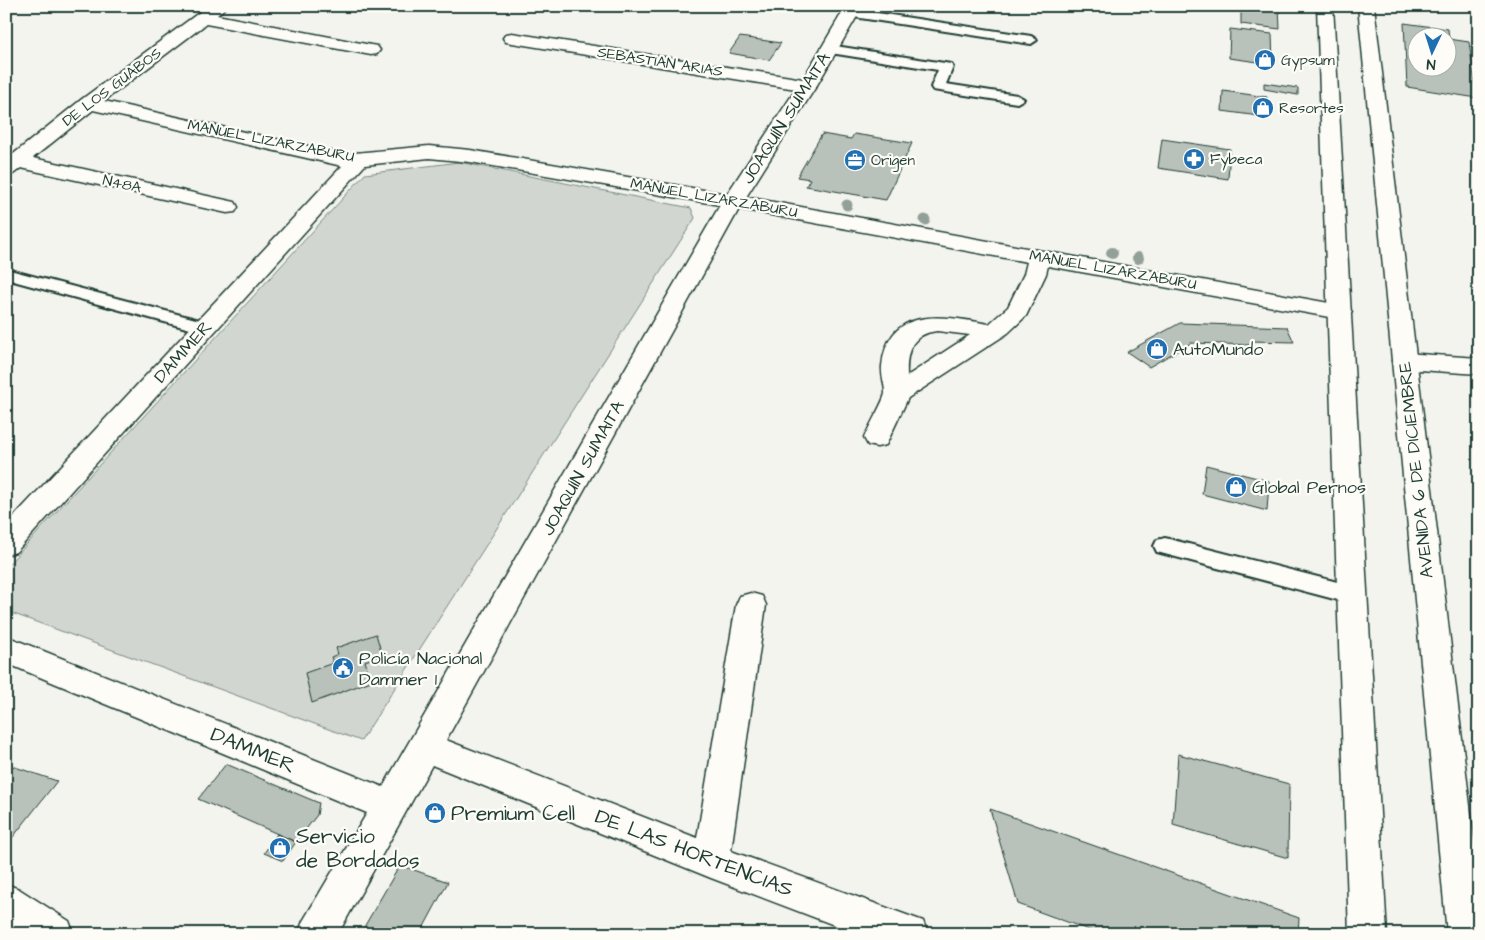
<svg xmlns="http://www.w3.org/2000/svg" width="1485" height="940" viewBox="0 0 1485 940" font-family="'Architects Daughter',sans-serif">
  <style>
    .green { fill: #d1d6d1; stroke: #788a82 }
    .building { fill: #b9c1bb; stroke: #1f3d34; fill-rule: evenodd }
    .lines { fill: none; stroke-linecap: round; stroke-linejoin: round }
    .service-casing { stroke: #1f3d34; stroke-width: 4 }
    .minor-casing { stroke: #1f3d34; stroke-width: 3 }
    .tertiary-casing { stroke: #1f3d34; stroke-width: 3 }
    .primary-casing { stroke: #1f3d34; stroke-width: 3 }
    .service { fill: #fdfcf7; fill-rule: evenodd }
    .minor { fill: #fdfcf7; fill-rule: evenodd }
    .tertiary { fill: #fdfcf7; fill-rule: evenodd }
    .primary { fill: #fdfcf7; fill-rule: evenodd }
    .tree { fill: #93a099 }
    .labels { text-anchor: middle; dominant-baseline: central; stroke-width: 4.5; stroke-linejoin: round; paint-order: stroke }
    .far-poi-label { font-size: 15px; fill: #1f3d34; stroke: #fdfcf7; text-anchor: start }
    .far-street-label { font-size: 15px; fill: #1f3d34; stroke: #fdfcf7 }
    .street-label { font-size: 18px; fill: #1f3d34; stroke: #fdfcf7 }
    .poi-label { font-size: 18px; fill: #1f3d34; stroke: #fdfcf7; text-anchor: start }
    .near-street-label { font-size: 21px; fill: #1f3d34; stroke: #fdfcf7 }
    .near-poi-label { font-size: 21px; fill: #1f3d34; stroke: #fdfcf7; text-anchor: start }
  </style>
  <rect width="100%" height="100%" fill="#f4f4ef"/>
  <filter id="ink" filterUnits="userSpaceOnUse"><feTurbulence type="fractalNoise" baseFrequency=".02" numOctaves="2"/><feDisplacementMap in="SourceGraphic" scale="10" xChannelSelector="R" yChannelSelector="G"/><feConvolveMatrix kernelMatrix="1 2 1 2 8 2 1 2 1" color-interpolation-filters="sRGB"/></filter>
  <g filter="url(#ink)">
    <path class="green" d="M459 162 691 208 695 218 361 741 6 611V567L365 174Z"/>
    <path class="building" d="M1241 6H1279L1280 29 1241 24Z
      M1404 23 1448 29 1449 39 1469 42 1477 98 1407 87ZM1418 38H1448V68H1418Z
      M1230 29 1272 34 1273 64 1229 58Z
      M740 37 781 43 769 60 729 53Z
      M1264 83 1298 88V95L1264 89Z
      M1223 91 1267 97 1266 117 1222 111Z
      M822 134 851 139 854 134 912 143 886 200 806 186 810 179 797 177Z
      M1162 139 1230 149 1228 179 1158 168Z
      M1180 323 1287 327 1294 342 1250 341 1252 345 1191 343 1149 367 1127 352Z
      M1206 465 1269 481 1267 511 1202 494Z
      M376 634 382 655 365 661 371 681 312 703 305 673 333 663 331 657 338 654 336 648Z
      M1178 754 1289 784 1288 858 1173 825Z
      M6 764 57 781 6 846Z
      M226 764 319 803 317 815 296 842 198 799Z
      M433 805 444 810 437 820 426 816Z
      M990 809 1299 918 1298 934H1100L1018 904Z
      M277 834 296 842 283 861 264 853Z
      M400 865 448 882 420 934H360Z"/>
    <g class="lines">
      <g class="service-casing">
        <path id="service" d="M851 9 1031 36 1037 40 1031 44 847 16 845 13 847 10Z
          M829 45 951 64 953 67 946 84 1017 95 1024 99 1017 103 933 90 931 87 938 70 824 52 823 49Z
          M6 269 211 323 214 327 211 331 205 333 6 279Z
          M1165 538 1353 586 1361 589 1364 595 1361 601 1353 604 1157 552 1154 546 1157 540Z"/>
      </g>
      <g class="minor-casing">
        <path id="minor" d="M208 6H227L217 15 371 45 377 46 380 50 377 54 371 55 206 24 104 101 344 154 429 146 470 150 727 194 796 89 512 43 506 42 503 38 506 34 512 33 803 79 846 6H863L817 85 746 197 1340 305 1348 307 1352 312 1348 317 1340 319 1048 266 1046 274 1026 316 1008 333 908 398 886 445 877 447 868 445 864 438C867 430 885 399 885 393 885 384 881 376 882 366 888 304 945 316 989 324L1008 307 1024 274 1027 262 739 209 446 740 697 838 736 605 740 596 751 593 762 596 766 605 731 851 923 921 928 934H858L711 878 432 765 338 934H298L303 921 367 813 6 663V636L383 787 720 205 470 162 429 158 365 165 16 552 6 555V525L342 166 93 110 33 158 235 202 238 207 235 212 227 213 21 168 13 174 6 176V160L82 99ZM937 331 970 335 907 376C906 352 911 334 937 331Z
          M6 884 19 889 69 921 74 934H21L6 924Z"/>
      </g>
      <g class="tertiary-casing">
        <path id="tertiary" d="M1404 353 1479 358V374L1404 369 1395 367 1392 361 1395 355Z"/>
      </g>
      <g class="primary-casing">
        <path id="primary" d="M1317 6H1333L1387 934H1349Z
          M1358 6H1374L1479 881V934H1447Z"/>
      </g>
      <use href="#service" class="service"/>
      <use href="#minor" class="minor"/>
      <use href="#tertiary" class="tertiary"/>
      <use href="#primary" class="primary"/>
    </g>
    <g class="tree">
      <circle cx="847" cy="205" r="5.5"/>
      <circle cx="925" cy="220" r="5.5"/>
      <circle cx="1112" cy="253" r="6"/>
      <circle cx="1138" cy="258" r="6"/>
    </g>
  </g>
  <defs>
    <g id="shop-disc" transform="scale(1.125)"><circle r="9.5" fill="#1f6fb2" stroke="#fdfcf7"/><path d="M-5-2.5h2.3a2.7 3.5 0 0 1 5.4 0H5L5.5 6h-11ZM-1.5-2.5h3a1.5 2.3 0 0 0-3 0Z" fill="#fff"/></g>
    <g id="pharmacy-disc" transform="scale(1.125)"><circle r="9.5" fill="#1f6fb2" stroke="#fdfcf7"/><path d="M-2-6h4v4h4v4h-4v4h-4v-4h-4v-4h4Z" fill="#fff"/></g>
    <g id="office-disc" transform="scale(1.125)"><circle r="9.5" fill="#1f6fb2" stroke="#fdfcf7"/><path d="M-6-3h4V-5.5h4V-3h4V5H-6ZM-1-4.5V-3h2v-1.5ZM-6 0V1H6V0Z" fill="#fff"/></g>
    <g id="civic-disc" transform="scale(1.125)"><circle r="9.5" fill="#1f6fb2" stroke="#fdfcf7"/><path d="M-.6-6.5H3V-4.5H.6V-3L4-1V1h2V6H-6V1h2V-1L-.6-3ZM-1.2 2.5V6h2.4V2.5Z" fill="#fff"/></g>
  </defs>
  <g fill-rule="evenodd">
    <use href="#shop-disc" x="1265" y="60"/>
    <use href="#shop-disc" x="1263" y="108"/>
    <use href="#pharmacy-disc" x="1194" y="159"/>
    <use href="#office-disc" x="855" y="160"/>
    <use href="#shop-disc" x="1157" y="349"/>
    <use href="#shop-disc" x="1236" y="487"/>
    <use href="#civic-disc" x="343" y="668"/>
    <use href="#shop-disc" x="435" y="813"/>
    <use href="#shop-disc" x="280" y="848"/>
  </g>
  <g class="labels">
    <g class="far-poi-label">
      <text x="1281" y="60">Gypsum</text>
      <text x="1279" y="108">Resortes</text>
      <text x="1210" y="159">Fybeca</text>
      <text x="871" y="160">Origen</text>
    </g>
    <g class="far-street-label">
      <text transform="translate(660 62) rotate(9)">SEBASTIAN ARIAS</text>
      <text transform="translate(112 87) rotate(-37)">DE LOS GUABOS</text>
      <text transform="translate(271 141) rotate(11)">MANUEL LIZARZABURU</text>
      <text transform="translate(122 184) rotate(12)">N48A</text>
      <text transform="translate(714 198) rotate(10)">MANUEL LIZARZABURU</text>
      <text transform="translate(1113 270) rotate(10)">MANUEL LIZARZABURU</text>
    </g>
    <g class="street-label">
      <text transform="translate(786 118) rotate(-58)">JOAQUÍN SUMAITA</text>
      <text transform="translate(183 352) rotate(-48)">DAMMER</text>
      <text transform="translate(583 468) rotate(-61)">JOAQUÍN SUMAITA</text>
      <text transform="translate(1416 470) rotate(-96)">AVENIDA 6 DE DICIEMBRE</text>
    </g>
    <g class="poi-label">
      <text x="1173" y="349">AutoMundo</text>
      <text x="1252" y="487">Global Pernos</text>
      <text x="359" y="658">Policía Nacional<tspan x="359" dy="21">Dammer 1</tspan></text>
    </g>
    <g class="near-street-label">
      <text transform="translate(253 750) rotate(22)">DAMMER</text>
      <text transform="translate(694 853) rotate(21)">DE LAS HORTENCIAS</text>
    </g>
    <g class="near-poi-label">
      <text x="451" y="813">Premium Cell</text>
      <text x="296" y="836">Servicio<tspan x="296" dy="24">de Bordados</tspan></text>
    </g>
  </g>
  <rect width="1485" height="940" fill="none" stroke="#fdfcf7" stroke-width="25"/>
  <rect x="12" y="12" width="1460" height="915" fill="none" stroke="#1f3d34" stroke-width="2" filter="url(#ink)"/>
  <g transform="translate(1432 52) rotate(184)"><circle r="24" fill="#fdfcf7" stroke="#a4b0a9"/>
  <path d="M0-4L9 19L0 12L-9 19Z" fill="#1f6fb2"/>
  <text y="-8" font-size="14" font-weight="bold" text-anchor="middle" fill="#1f3d34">N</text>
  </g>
</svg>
